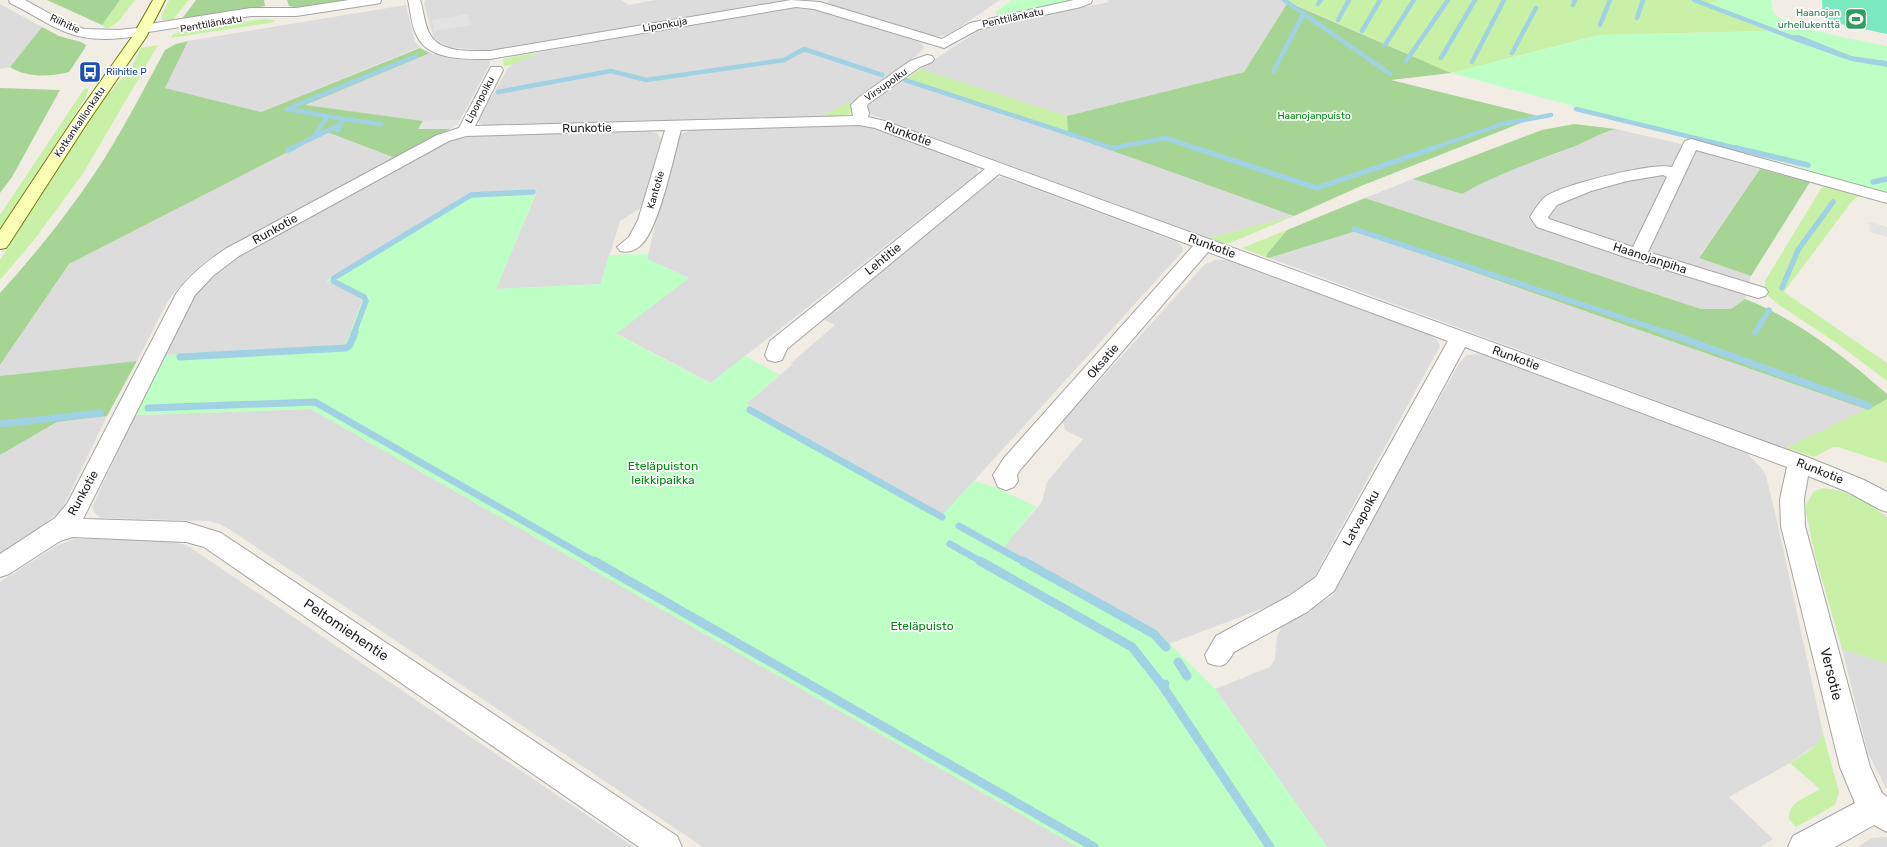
<svg xmlns="http://www.w3.org/2000/svg" width="1887" height="847" viewBox="0 0 1887 847" font-family="Rubik,sans-serif">
  <style>
    .residential { fill: #dddcdc }
    .grass { fill: #c8f0a6 }
    .forest { fill: #a6d495 }
    .park { fill: #beffc5 }
    .pitch { fill: #7be8c0 }
    .parking { fill: #e3e3e3 }
    .water { fill: #a1d2e3 }
    .lines { fill: none; stroke-linecap: round; stroke-linejoin: round }
    .stream-far3 { stroke: #a1d2e3; stroke-width: 4.5 }
    .stream-far2 { stroke: #a1d2e3; stroke-width: 5.5 }
    .stream-far1 { stroke: #a1d2e3; stroke-width: 7 }
    .stream { stroke: #a1d2e3; stroke-width: 9 }
    .street-casing { stroke: #a6a6a6; stroke-width: 2 }
    .secondary-casing { stroke: #6c7d00; stroke-width: 2 }
    .street { fill: #fff; fill-rule: evenodd }
    .secondary { fill: #f9ffb5; fill-rule: evenodd }
    .labels { text-anchor: middle; dominant-baseline: central; stroke-width: 3.5; stroke-linejoin: round; paint-order: stroke }
    .far-leisure-label { font-size: 10px; fill: #27864d; stroke: #fff; text-anchor: end }
    .far-street-label { font-size: 10px; fill: #1f1f1f; stroke: #fff }
    .far-transit-label { font-size: 10px; fill: #164399; stroke: #fff; text-anchor: start }
    .far-park-label { font-size: 10px; fill: #018a0f; stroke: #fff }
    .street-label { font-size: 12px; fill: #1f1f1f; stroke: #fff }
    .park-label { font-size: 12px; fill: #018a0f; stroke: #fff }
    .near-street-label { font-size: 14px; fill: #1f1f1f; stroke: #fff }
  </style>
  <rect width="100%" height="100%" fill="#f1ede5"/>
  <path class="residential" d="M426 0H621L629 5 655 0H788L530 46 486 51 450 47 438 42 433 35 424 3Z
    M830 0H1000L948 35 941 36H933L826 3Z
    M1107 0H1285L1288 2 1244 72 1067 116 920 69 981 29 1109 2Z
    M0 4 42 27 10 67 0 69Z
    M406 5 415 42 420 47 261 112 164 88 188 41Z
    M787 7 816 9 916 41 921 43 924 48 916 56 851 102 838 110 819 116 488 126 477 122 508 68 517 61 540 52Z
    M430 53 440 55 486 59 490 61V64L460 120 419 121 304 105Z
    M903 81 1068 135 1294 216 1209 238 870 114 868 110 870 103Z
    M860 125 878 128 975 165 978 170 977 174 711 383 615 333 689 278 647 259 675 144 680 134 693 129Z
    M1616 129 1677 143 1760 169 1699 257 1751 276 1745 299 1731 309H1701L1365 198 1413 179 1462 194 1480 183 1520 166 1558 153 1603 132Z
    M648 131 657 133 661 139 642 207 620 221 601 284 496 289 537 191 327 280 357 296 362 301 346 346 165 355 196 293 229 260 445 143 463 137 472 136Z
    M327 132 395 158 205 262 190 275 169 299 137 361 0 376V365L69 264Z
    M1002 177 1175 241 1182 246 1183 251 944 514 746 404 793 364 791 363 835 325 822 319V316L994 179Z
    M1355 231 1868 410 1786 448 1269 258Z
    M1215 260H1232L1429 334 1437 340 1440 346 1313 579 1272 605 1169 644 1159 633 1003 547 1042 502 1047 482 1083 439 1065 430 1063 421 1205 264Z
    M1479 354 1491 357 1746 452 1762 469 1766 476 1777 521 1823 733 1822 739 1816 745 1790 763 1729 797 1773 839 1760 847H1327L1215 689 1270 667 1275 659 1277 636 1282 627 1333 595 1400 469 1460 362 1467 355Z
    M311 409 1078 847H703L235 533 220 524 208 521 105 518 99 517 95 513 92 507 135 415Z
    M107 416 62 509 44 525 0 554V455L57 422Z
    M75 539 156 540 176 542 188 546 634 847H0V582L56 546Z
    M1842 649 1887 663V790L1868 753Z
    M1885 837 1887 838V847H1857L1872 838Z"/>
  <path class="grass" d="M120 0H135L118 22 107 29 102 25Z
    M169 0H189L172 21 162 20 161 17Z
    M1285 0H1720L1707 4 1768 31 1599 35 1451 73Z
    M263 19 273 20 275 22 171 38 172 35 182 31Z
    M158 45 84 172 34 240 0 280V260L102 102 132 66 141 48Z
    M540 52 511 65 504 66 503 59 506 58Z
    M920 69 1067 116 1068 135 903 81Z
    M89 88 86 97 0 228V215L84 89Z
    M851 102 853 111 848 115 812 117 826 114Z
    M1827 186 1861 195 1852 201 1784 292 1887 363V381L1838 344 1779 305 1766 294 1765 281 1768 276 1822 187Z
    M1294 216 1230 243H1222L1209 238Z
    M1287 230 1267 254 1266 257 1242 248Z
    M1887 399V463L1838 447H1833L1814 457 1786 448Z
    M1824 488C1849 490 1867 503 1887 517V663L1842 649 1814 551 1806 512V505L1814 491Z
    M1823 733 1839 792 1835 805 1796 827 1789 819C1787 802 1808 797 1820 789L1790 763C1802 755 1820 747 1823 733Z"/>
  <path class="forest" d="M47 0H120L102 25Z
    M196 0H264L265 6 181 20Z
    M287 0H352L299 8 289 6Z
    M1288 2 1451 73 1391 80 1534 115 1536 117 1361 186 1294 216 1068 135 1067 116 1244 72Z
    M42 27 59 36 81 42 86 45 85 48 69 72C50 77 27 78 10 67Z
    M188 41 165 88 261 112 420 48 430 53 305 105 423 121 419 129H450L395 158 327 132 69 264 0 365V293C39 250 75 205 106 156 127 122 146 85 165 50L176 44Z
    M0 88 60 90 12 177 0 193Z
    M1574 124 1616 129C1599 133 1586 142 1570 148 1533 162 1496 174 1462 194L1413 179 1542 130Z
    M1760 169 1810 182 1751 276 1699 258Z
    M1365 198 1701 309H1731L1745 299C1797 319 1845 357 1887 394V399L1868 410 1356 231 1269 258 1266 257 1267 254 1287 230Z
    M137 361 107 416 57 422 0 455V376Z"/>
  <path class="park" d="M1012 0H1074L1063 4H1053L1000 15 994 13Z
    M1720 0H1771C1772 5 1772 10 1775 14 1787 28 1866 42 1887 46V195L1810 170 1451 73 1599 35 1767 31 1707 4Z
    M537 190 496 289 601 284 609 255 648 254 647 259 689 278 616 334 710 383 745 356 780 375 746 404 943 514 974 481 997 488 1036 507 1004 547 1159 633 1215 689 1327 847H1078L311 409 135 415 165 355 345 346 362 301 357 296 326 281 469 194Z"/>
  <path class="pitch" d="M1822 0H1887V34L1827 21 1823 17Z"/>
  <path class="parking" d="M468 14 471 25 434 31 432 20Z
    M460 120 457 125 450 129H418L423 121Z
    M1869 222 1887 227V237L1870 232Z"/>
  <path class="water" d="M1799 35 1851 56 1887 61V67L1851 61 1792 40 1787 36Z"/>
  <g class="lines">
    <path class="stream-far3" d="M1284 0 1390 74
      M1694 0 1796 39
      M1318 4 1321 0
      M1573 5 1575 0
      M1637 18 1643 0
      M1338 20 1349 0
      M1600 25 1610 0
      M1362 31 1380 0
      M1385 45 1414 0
      M1512 53 1536 8
      M1441 58 1475 0
      M1406 61 1448 0
      M1472 62 1504 0
      M1273 72 1304 13
      M905 80 1112 148 1166 138 1198 149
      M498 92 611 71 646 80 784 60 804 49 882 75
      M1576 109 1740 149
      M343 119 381 124
      M338 131 343 119 287 109 416 56
      M315 137 341 124
      M291 149 314 137 327 117
      M1431 149 1502 124 1551 115"/>
    <path class="stream-far2" d="M1111 148H1114
      M1195 148 1317 188 1434 148
      M1736 148 1808 165
      M288 150 293 148
      M1873 182 1887 179
      M1354 229 1668 333
      M1782 288 1798 250 1833 202
      M354 333 366 301 364 297 333 281 334 278 471 195 533 192
      M1755 333 1769 310"/>
    <path class="stream-far1" d="M1665 332 1869 406
      M180 357 346 348 350 345 355 332
      M148 408 315 402 595 562
      M750 410 942 517
      M0 424 100 413
      M959 526 1024 562
      M950 544 982 562"/>
    <path class="stream" d="M594 561 1094 847
      M980 561 1132 647 1162 685
      M1023 561 1154 634 1166 647
      M1178 662 1187 676
      M1165 684 1162 685 1270 847"/>
    <g class="street-casing">
      <path id="street" d="M9 0H25L61 20 84 29 119 30 137 28 143 25 251 8H296L349 0H381L380 3 375 4 296 16H251L148 32 146 35 141 36C122 38 102 41 83 37 56 32 34 14 10 3Z
        M408 0H420C424 11 424 26 431 36 441 53 473 51 490 51L791 0 820 2 942 39 970 23 1074 0H1092L1091 3 1081 7 979 29 944 48 814 9 796 7 490 59C467 59 429 61 417 36 411 25 411 12 408 0Z
        M927 55 932 56 934 59 932 62 920 67 868 104 867 106 869 113 868 117 885 121 1807 457 1864 480 1887 492V512L1879 509 1848 492 1808 476 1804 499 1805 526 1870 767 1882 793 1887 797V832L1874 825 1835 847H1788L1793 836 1855 803 1840 767 1781 526 1780 499 1787 467 1465 347 1334 591 1307 612 1234 652C1226 665 1224 669 1208 663L1205 655 1216 636 1289 596 1316 577 1448 341 1208 252 1020 470 1017 475 1018 481 1014 487 1006 490 998 487 993 475 1004 458 1193 246 999 174 787 349 782 360 775 362 768 360 765 355 770 341 985 169 875 128 859 125 681 130C674 155 659 228 642 244 635 251 628 253 620 251L617 247 629 237 638 220 665 130 466 136 449 141 239 256 214 275 195 295 83 519 186 522 221 533 677 836 682 847H639L204 547 186 542 73 537 60 541 9 574 0 577V554L55 518 67 504 176 294C189 275 207 261 227 248L437 135 459 128 491 67H501L503 70 475 126 853 116 851 105 858 98 910 61Z
        M1691 139 1887 193V203L1696 150 1648 252 1765 288 1768 292 1765 296 1758 298 1631 259 1537 227 1530 217C1534 211 1539 202 1545 197 1561 185 1653 162 1672 167L1685 141ZM1663 175 1667 177 1633 247 1549 219 1548 217 1557 205 1591 191 1627 181Z"/>
    </g>
    <g class="secondary-casing">
      <path id="secondary" d="M153 0H165L146 37 87 123 9 244 6 248 0 249V230L71 123 132 37Z"/>
    </g>
    <use href="#street" class="street"/>
    <use href="#secondary" class="secondary"/>
  </g>
  <defs>
    <g id="stadium-square" transform="scale(1.15)"><rect x="-9" y="-9" width="18" height="18" rx="4" fill="#2e9e5b" stroke="#fff"/><path d="M0-5a6.5 5 0 1 0 0 10a6.5 5 0 1 0 0-10ZM-3.5-1.8h7v3.6h-7Z" fill="#fff"/></g>
    <g id="bus-square" transform="scale(1.15)"><rect x="-9" y="-9" width="18" height="18" rx="4" fill="#1a4fb4" stroke="#fff"/><path d="M-5-6H5V4H4V6H2V4H-2V6H-4V4H-5ZM-3.5-4V0h7V-4ZM-3.5 1.2v1.5H-2V1.2ZM2 1.2v1.5H3.5V1.2Z" fill="#fff"/></g>
  </defs>
  <g fill-rule="evenodd">
    <use href="#stadium-square" x="1856" y="19"/>
    <use href="#bus-square" x="90" y="72"/>
  </g>
  <g class="labels">
    <g class="far-leisure-label">
      <text x="1840" y="13">Haanojan<tspan x="1840" dy="12">urheilukenttä</tspan></text>
    </g>
    <g class="far-street-label">
      <text transform="translate(1013 18) rotate(-12)">Penttilänkatu</text>
      <text transform="translate(65 24) rotate(25)">Riihitie</text>
      <text transform="translate(211 24) rotate(-10)">Penttilänkatu</text>
      <text transform="translate(665 25) rotate(-10)">Liponkuja</text>
      <text transform="translate(886 85) rotate(-35)">Virsupolku</text>
      <text transform="translate(480 100) rotate(-62)">Liponpolku</text>
      <text transform="translate(80 122) rotate(-56)">Kotkankallionkatu</text>
      <text transform="translate(656 190) rotate(-74)">Kantotie</text>
    </g>
    <g class="far-transit-label">
      <text x="106" y="72">Riihitie P</text>
    </g>
    <g class="far-park-label">
      <text x="1314" y="116">Haanojanpuisto</text>
    </g>
    <g class="street-label">
      <text transform="translate(587 128) rotate(-1)">Runkotie</text>
      <text transform="translate(908 134) rotate(20)">Runkotie</text>
      <text transform="translate(275 229) rotate(-29)">Runkotie</text>
      <text transform="translate(1212 246) rotate(20)">Runkotie</text>
      <text transform="translate(1650 258) rotate(18)">Haanojanpiha</text>
      <text transform="translate(883 259) rotate(-39)">Lehtitie</text>
      <text transform="translate(1516 358) rotate(20)">Runkotie</text>
      <text transform="translate(1103 361) rotate(-49)">Oksatie</text>
      <text transform="translate(1820 471) rotate(22)">Runkotie</text>
      <text transform="translate(83 493) rotate(-61)">Runkotie</text>
      <text transform="translate(1361 518) rotate(-61)">Latvapolku</text>
    </g>
    <g class="park-label">
      <text x="663" y="466">Eteläpuiston<tspan x="663" dy="14">leikkipaikka</tspan></text>
      <text x="922" y="626">Eteläpuisto</text>
    </g>
    <g class="near-street-label">
      <text transform="translate(346 630) rotate(34)">Peltomiehentie</text>
      <text transform="translate(1831 674) rotate(76)">Versotie</text>
    </g>
  </g>
</svg>
